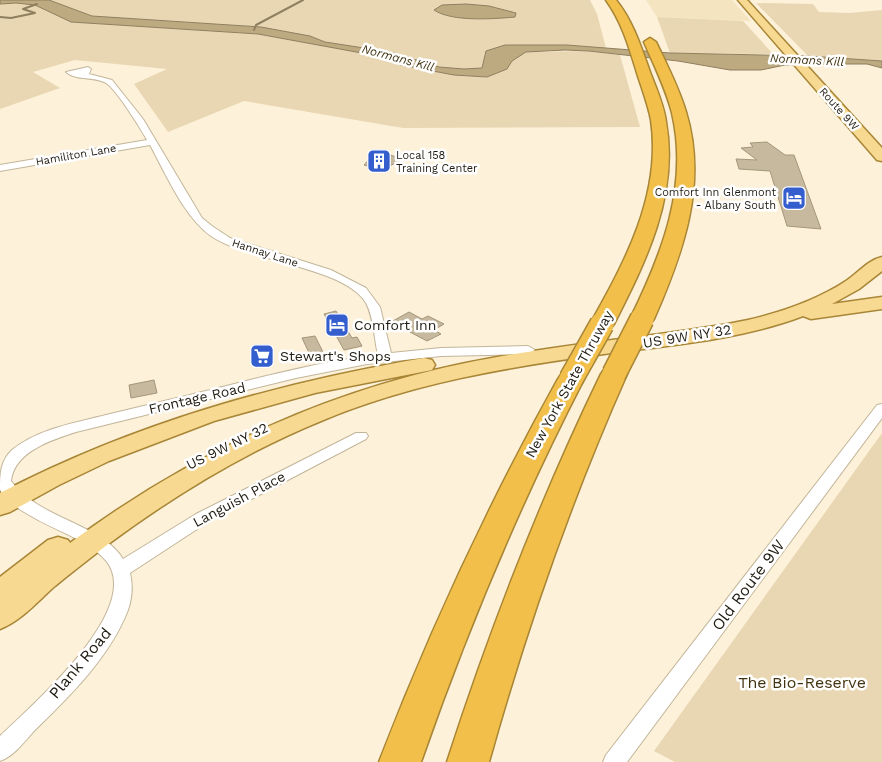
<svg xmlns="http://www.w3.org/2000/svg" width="882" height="762" viewBox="0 0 882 762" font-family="'Work Sans',sans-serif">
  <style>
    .built { fill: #f5e4c0 }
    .green { fill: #e9d7b3 }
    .water { fill: #beaa80; stroke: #8f7f5f }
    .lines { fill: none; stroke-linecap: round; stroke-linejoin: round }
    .stream { stroke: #8f7f5f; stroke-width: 2 }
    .building { fill: #c6b99d; stroke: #a3967b }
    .minor-casing { stroke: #c2b599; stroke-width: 2 }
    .primary-casing { stroke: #a88636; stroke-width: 3 }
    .motorway-casing { stroke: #a88636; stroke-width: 3 }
    .minor { fill: #fff; fill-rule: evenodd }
    .primary { fill: #f7d992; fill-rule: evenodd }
    .motorway { fill: #f1bf4a; fill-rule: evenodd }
    .motorway-bridge-casing { stroke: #a88636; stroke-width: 26; stroke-linecap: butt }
    .motorway-bridge { stroke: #f1bf4a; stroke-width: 23 }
    .labels { text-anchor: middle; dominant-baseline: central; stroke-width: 5; stroke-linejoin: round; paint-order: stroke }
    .far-street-label { font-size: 11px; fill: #211c12; stroke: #fff }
    .far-poi-label { font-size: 11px; fill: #211c12; stroke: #fff; text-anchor: start }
    .far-water-label { font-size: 12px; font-style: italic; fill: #423310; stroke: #fff }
    .poi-label { font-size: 14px; fill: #211c12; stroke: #fff; text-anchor: start }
    .street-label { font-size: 14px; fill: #211c12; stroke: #fff }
    .near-street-label { font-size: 16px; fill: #211c12; stroke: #fff }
    .near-park-label { font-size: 16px; fill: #433411; stroke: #fff }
  </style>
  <rect width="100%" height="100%" fill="#fdf1da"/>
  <path class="built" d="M646 0H732L751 21 657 17Z"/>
  <path class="green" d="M49 0H590L597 14 606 48 567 45 486 56 482 68 464 69 439 67 390 52 325 42 310 36 261 27 92 16Z
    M16 3 35 5 71 22 258 34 378 56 401 65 454 75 487 77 526 52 589 51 620 55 640 127 403 128 244 101 168 132 134 84 167 69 75 60 33 72 60 88 0 109V4Z
    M756 3 813 4 819 12 850 13 882 10V61L808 56Z
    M657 17 743 21 773 54 670 53Z
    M882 433V762H675L654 751Z"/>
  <path class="water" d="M0 0H49L92 16 261 27 310 36 325 42 390 52 439 67 464 69 482 68 486 51 505 45H567L670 53 808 56 882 61V68L867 64H826L785 65 761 70H730L678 61 589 51 565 50 526 52 512 61 507 69 487 77 454 75 401 65 378 56 258 34 71 22 35 5 16 3 0 4Z
    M466 4 489 6 516 13 515 17C493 19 452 22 434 10L442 5Z"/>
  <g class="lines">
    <path class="stream" d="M0 17 11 18 35 13 23 9 37 4
      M254 30 256 25 303 0"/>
  </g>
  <path class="building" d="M767 142 785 155H794L821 229 787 226 770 171 739 169 736 159 757 160 741 148 753 147 750 143Z
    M386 154 404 159 381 170 364 165 372 156Z
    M336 311 352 338 357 337 362 346 344 350 324 314Z
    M409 312 422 319 428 316 444 324 434 330 441 334 427 341 391 322Z
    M315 336 324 354 311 357 302 338Z
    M154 380 157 393 131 398 129 385Z"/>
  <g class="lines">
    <g class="minor-casing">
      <path id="minor" d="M88 67 91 69 89 74 112 80 143 119 202 218 212 226 230 238 331 270 366 288 380 307 391 353 441 348 528 346 535 350 528 354 441 356 367 364 296 378 76 432C51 440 14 452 11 481 39 519 102 524 123 559L196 514 356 433H366L368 436 366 439 208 522 130 573C133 585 132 598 128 610 110 657 69 697 34 731 24 742 14 756 0 761V736C31 706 143 610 107 562 91 541 54 530 31 516 22 511 3 500 0 489 0 473 1 460 12 450 38 429 74 423 106 415 131 409 156 403 181 397 246 382 312 362 378 355 374 338 374 318 366 303 345 267 247 261 211 236 184 217 166 174 150 145L0 171V165L147 140C141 129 116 89 106 83 94 76 76 81 66 72Z
        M882 404V418L627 762H603L606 755 877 405Z"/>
    </g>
    <g class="primary-casing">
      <path id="primary" d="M738 0H747L882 148V161L877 160Z
        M882 257V271L859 289 832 304 882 297V309L811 319 803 316C740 340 670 345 604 354 507 367 412 383 321 421 245 452 173 496 107 545 90 558 72 572 55 586 38 601 21 621 0 629V577L48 540 58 537 68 540 70 543C195 450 338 385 492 358 540 349 588 343 636 337 673 332 711 328 748 320 782 312 817 300 846 281 858 273 868 260 882 257Z
        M424 358 432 360 435 365 432 370 315 393 214 421 109 461 59 485 10 512 0 515V493C135 423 274 384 424 358Z"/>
    </g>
    <g class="motorway-casing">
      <path id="motorway" d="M606 0H616C633 21 641 47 650 72 656 88 664 105 666 122 679 195 646 261 614 324L610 329 602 331 594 329 590 324C625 262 662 194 651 120 648 104 642 89 637 73 629 47 622 22 606 0Z
        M650 38 656 42C667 65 679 88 686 112 708 184 683 253 654 319L650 324 642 326 634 324 630 319C662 254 689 186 672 113 666 89 654 65 644 42Z
        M614 366 623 368 627 374C571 500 526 629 489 762H447C490 629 540 500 601 374L605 368Z
        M571 371 580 373 584 379C520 503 467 630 421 762H379C430 630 489 503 558 379L562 373Z"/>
    </g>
    <use href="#minor" class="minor"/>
    <use href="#primary" class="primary"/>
    <use href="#motorway" class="motorway"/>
    <g class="motorway-bridge-casing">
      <path id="motorway-bridge" d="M614 374 642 319
        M571 379 602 324"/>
    </g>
    <use href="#motorway-bridge" class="motorway-bridge"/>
  </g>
  <defs>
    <g id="building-square" transform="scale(1.25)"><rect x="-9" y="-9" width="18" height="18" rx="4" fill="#345ece" stroke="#fff"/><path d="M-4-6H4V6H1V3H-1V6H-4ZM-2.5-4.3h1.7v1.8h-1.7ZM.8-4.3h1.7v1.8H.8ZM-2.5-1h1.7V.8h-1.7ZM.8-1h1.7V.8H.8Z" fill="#fff"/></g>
    <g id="hotel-square" transform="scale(1.25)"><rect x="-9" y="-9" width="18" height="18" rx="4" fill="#345ece" stroke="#fff"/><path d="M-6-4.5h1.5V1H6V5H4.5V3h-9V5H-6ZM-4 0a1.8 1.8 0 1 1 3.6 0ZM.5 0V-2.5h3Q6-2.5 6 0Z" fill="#fff"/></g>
    <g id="supermarket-square" transform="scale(1.25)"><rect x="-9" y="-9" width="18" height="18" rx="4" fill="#345ece" stroke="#fff"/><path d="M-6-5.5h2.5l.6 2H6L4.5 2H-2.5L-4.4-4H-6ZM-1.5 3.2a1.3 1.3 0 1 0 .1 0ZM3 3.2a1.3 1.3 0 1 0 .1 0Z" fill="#fff"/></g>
  </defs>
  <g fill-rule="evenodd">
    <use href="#building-square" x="379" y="161"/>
    <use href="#hotel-square" x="794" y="198"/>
    <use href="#hotel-square" x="337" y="325"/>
    <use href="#supermarket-square" x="262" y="356"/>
  </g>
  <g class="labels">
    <g class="far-street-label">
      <text transform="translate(839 109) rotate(48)">Route 9W</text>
      <text transform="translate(76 155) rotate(-10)">Hamiliton Lane</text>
      <text transform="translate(265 253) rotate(18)">Hannay Lane</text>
    </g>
    <g class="far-poi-label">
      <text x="396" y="155">Local 158<tspan x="396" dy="13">Training Center</tspan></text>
      <text x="776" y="192" text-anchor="end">Comfort Inn Glenmont<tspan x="776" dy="13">- Albany South</tspan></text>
    </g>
    <g class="far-water-label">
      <text transform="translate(398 58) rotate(15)">Normans Kill</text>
      <text transform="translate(807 60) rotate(3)">Normans Kill</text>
    </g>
    <g class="poi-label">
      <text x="354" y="325">Comfort Inn</text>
      <text x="280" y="356">Stewart's Shops</text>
    </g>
    <g class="street-label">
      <text transform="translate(687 336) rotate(-9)">US 9W NY 32</text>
      <text transform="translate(569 384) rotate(-61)">New York State Thruway</text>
      <text transform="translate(197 398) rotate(-13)">Frontage Road</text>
      <text transform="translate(227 446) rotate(-26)">US 9W NY 32</text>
      <text transform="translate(239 499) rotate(-28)">Languish Place</text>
    </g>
    <g class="near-street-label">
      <text transform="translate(748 585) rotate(-53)">Old Route 9W</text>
      <text transform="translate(80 663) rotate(-50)">Plank Road</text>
    </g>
    <g class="near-park-label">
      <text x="802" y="682">The Bio-Reserve</text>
    </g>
  </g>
</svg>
